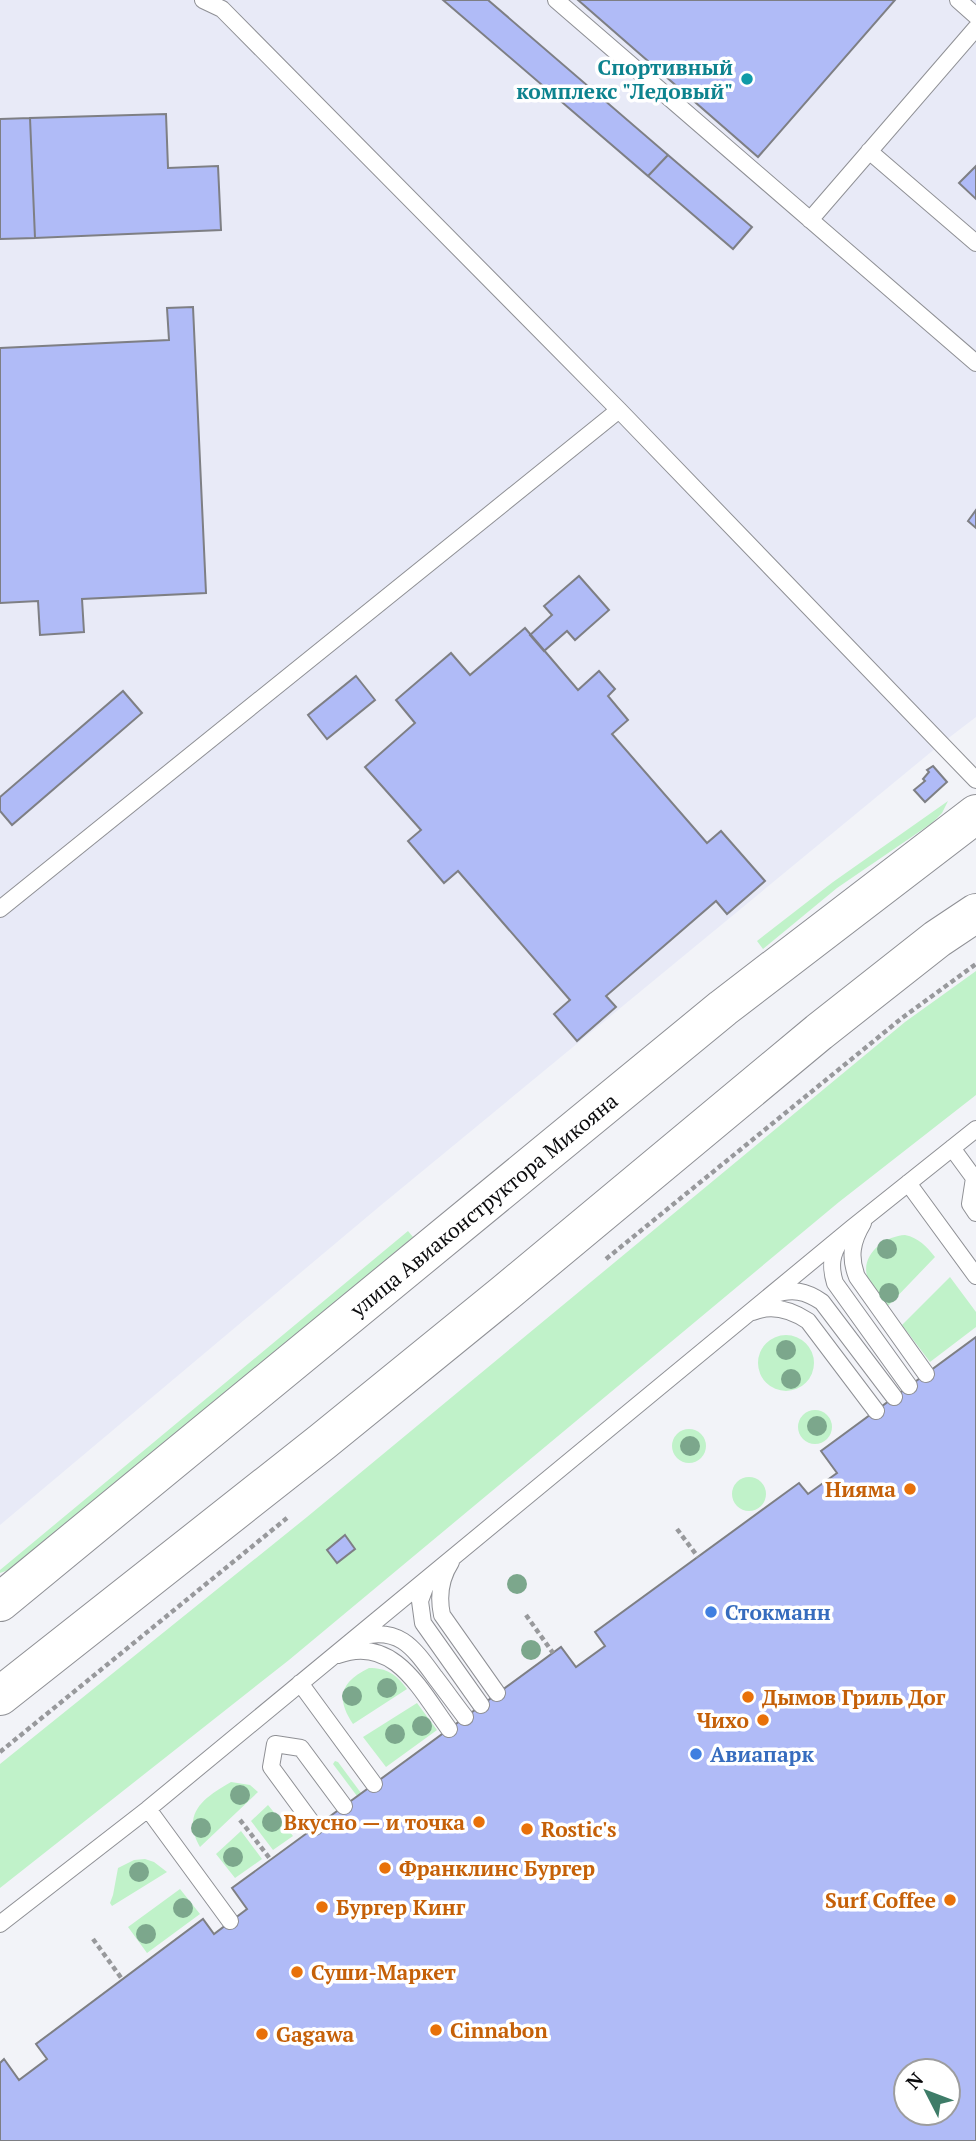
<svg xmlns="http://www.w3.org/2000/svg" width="976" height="2141" viewBox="0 0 976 2141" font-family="'PT Serif',serif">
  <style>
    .built { fill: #e8eaf7 }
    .green { fill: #c0f2c9 }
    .building { fill: #b0bbf7; stroke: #7e7f84; stroke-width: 2; fill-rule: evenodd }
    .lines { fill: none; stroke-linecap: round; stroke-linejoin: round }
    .lane-casing { stroke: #8f9095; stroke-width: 18 }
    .secondary-casing { stroke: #8f9095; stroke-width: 40 }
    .path { stroke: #98999c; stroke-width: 4.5; stroke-dasharray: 5 3.5; stroke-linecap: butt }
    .lane { stroke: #fff; stroke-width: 16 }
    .secondary { stroke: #fff; stroke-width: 38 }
    .tree { fill: #7ca78c }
    .culture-dot { fill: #0f9aa8; stroke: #fff; stroke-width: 2.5 }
    .food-dot { fill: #e8710a; stroke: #fff; stroke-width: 2.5 }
    .shop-dot { fill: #3f7fe0; stroke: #fff; stroke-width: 2.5 }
    .labels { text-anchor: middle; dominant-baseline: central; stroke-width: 7; stroke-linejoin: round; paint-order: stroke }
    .culture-label { font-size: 21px; font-weight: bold; fill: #0d838f; stroke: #fff; text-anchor: end }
    .street-label { font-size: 21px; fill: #0b0b0d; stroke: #fff }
    .food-label { font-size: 21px; font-weight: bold; fill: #c56008; stroke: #fff; text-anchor: start }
    .shop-label { font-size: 21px; font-weight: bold; fill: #366cbe; stroke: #fff; text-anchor: start }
  </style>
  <rect width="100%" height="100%" fill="#f2f3f8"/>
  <path class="built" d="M0 0H976V717L942 743 380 1206 0 1525Z"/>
  <path class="green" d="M948 801 942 813 932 823 837 888 763 949 757 941 833 882Z
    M976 971V1095L839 1202 289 1660 0 1888V1764L307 1517 905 1022Z
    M408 1231 413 1237 15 1568 0 1573V1570Z
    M905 1235C919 1238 926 1246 935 1257L888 1306C881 1298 872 1288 868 1279 859 1256 884 1236 905 1235Z
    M950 1277 976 1312V1327L930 1362 902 1325Z
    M758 1363a28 28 0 1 1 56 0a28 28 0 1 1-56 0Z
    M798 1427a17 17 0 1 1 34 0a17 17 0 1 1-34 0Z
    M672 1446a17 17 0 1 1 34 0a17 17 0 1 1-34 0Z
    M732 1494a17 17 0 1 1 34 0a17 17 0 1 1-34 0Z
    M369 1668C387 1668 396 1674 407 1689L353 1724C335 1697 341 1682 369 1668Z
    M417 1703 437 1730 386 1767 363 1737Z
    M335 1761 338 1762 361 1793 357 1796 333 1764Z
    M231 1782 250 1785 258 1792 200 1847C181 1814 203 1798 231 1782Z
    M268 1805 293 1836 273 1850 251 1821Z
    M241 1831 262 1859 235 1878 216 1854Z
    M145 1859 154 1862 167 1872 112 1906 110 1903 113 1895 118 1868 134 1860Z
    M180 1889 200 1914 147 1953 128 1927Z"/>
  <path class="building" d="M443 0H488L668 155 648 176Z
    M578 0H895L758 157Z
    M166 114 168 168 218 166 221 230 35 238 30 118Z
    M30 118 35 238 0 239V119Z
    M668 155 752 227 733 249 648 176Z
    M976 166V199L959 183Z
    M193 307 206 593 82 599 84 632 40 635 38 601 0 603V348L169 340 167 308Z
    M976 510V528L968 521Z
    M579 576 609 610 575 640 567 631 544 651 530 635 552 615 544 606Z
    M525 628 578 690 599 671 615 689 608 696 628 720 612 734 707 843 721 831 765 881 727 914 716 901 606 996 616 1007 577 1041 554 1014 570 1000 458 871 444 883 408 841 421 830 365 767 415 723 396 700 451 653 470 675Z
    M356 676 375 700 327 739 308 715Z
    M123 691 142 713 12 825 0 811V797Z
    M933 766 947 782 925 802 914 790 925 781 923 779 929 772 927 770Z
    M976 1337V2141H0V2063L4 2059 19 2080 47 2059 36 2044 203 1919 214 1934 247 1909 232 1888 561 1647 576 1667 605 1646 595 1632 799 1483 808 1494 837 1473 821 1451ZM906 2071H948V2113H906Z
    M345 1535 355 1549 337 1563 327 1550Z"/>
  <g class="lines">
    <g class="lane-casing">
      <path id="lane" d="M203 0 222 9 619 410 976 780
        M556 0 976 363
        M958 0 976 16
        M869 151 976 243
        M810 220 976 28
        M0 909 619 410
        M952 1148 974 1178
        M976 1178H974L970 1204 976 1213
        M908 1183 976 1276
        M863 1223C852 1241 849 1257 857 1277L926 1374
        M841 1240C831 1254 830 1267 835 1283L909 1386
        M773 1295C792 1288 806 1291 822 1302L894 1397
        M753 1312C772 1304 791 1310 808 1321L876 1411
        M451 1562C440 1579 438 1596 442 1615L497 1693
        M427 1582 420 1601 423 1623 481 1705
        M359 1637C399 1626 413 1647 435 1677 445 1690 455 1704 465 1717
        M338 1655C394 1634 421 1691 449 1729
        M300 1683 374 1784
        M148 1809 230 1921
        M315 1827 271 1767 275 1744 301 1748 344 1806
        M0 1924 148 1809 852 1228 976 1129"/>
    </g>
    <g class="secondary-casing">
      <g id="secondary">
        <path id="s1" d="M0 1602 723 1008 976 814"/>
        <path d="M0 1696 322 1442 504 1294 819 1032 937 939 976 913"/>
      </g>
    </g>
    <path class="path" d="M606 1259 902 1018 976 964
      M677 1529 698 1557
      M526 1615 553 1653
      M0 1752 287 1518
      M240 1820 271 1860
      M93 1939 122 1979"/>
    <use href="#lane" class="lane"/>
    <use href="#secondary" class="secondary"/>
  </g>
  <g class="tree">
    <circle cx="887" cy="1249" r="10"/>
    <circle cx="889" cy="1293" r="10"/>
    <circle cx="786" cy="1350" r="10"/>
    <circle cx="791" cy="1379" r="10"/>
    <circle cx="817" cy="1426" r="10"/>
    <circle cx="690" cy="1446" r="10"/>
    <circle cx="517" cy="1584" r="10"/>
    <circle cx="531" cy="1650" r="10"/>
    <circle cx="387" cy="1688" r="10"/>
    <circle cx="352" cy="1696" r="10"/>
    <circle cx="422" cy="1726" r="10"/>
    <circle cx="395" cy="1734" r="10"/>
    <circle cx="240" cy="1795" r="10"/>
    <circle cx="272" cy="1822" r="10"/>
    <circle cx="201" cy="1828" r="10"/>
    <circle cx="233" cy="1857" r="10"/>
    <circle cx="139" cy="1872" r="10"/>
    <circle cx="183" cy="1908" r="10"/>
    <circle cx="146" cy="1934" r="10"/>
  </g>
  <circle class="culture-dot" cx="747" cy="79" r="7"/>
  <g class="food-dot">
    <circle cx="910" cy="1489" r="7"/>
    <circle cx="748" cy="1697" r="7"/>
    <circle cx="763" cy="1720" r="7"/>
    <circle cx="479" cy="1822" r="7"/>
    <circle cx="527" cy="1829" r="7"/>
    <circle cx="385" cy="1868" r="7"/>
    <circle cx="950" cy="1900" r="7"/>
    <circle cx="322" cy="1907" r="7"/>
    <circle cx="297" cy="1972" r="7"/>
    <circle cx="436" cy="2030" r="7"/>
    <circle cx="262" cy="2034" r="7"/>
  </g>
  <g class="shop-dot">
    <circle cx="711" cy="1612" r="7"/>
    <circle cx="696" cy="1754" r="7"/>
  </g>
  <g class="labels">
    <g class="culture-label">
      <text x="733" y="67">Спортивный<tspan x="733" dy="24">комплекс "Ледовый"</tspan></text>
    </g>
    <g class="street-label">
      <text stroke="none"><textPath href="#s1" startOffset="626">улица Авиаконструктора Микояна</textPath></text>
    </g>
    <g class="food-label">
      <text x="896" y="1489" text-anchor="end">Нияма</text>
      <text x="762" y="1697">Дымов Гриль Дог</text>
      <text x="749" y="1720" text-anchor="end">Чихо</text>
      <text x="465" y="1822" text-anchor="end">Вкусно — и точка</text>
      <text x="541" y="1829">Rostic's</text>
      <text x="399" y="1868">Франклинс Бургер</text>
      <text x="936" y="1900" text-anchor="end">Surf Coffee</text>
      <text x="336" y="1907">Бургер Кинг</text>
      <text x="311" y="1972">Суши-Маркет</text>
      <text x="450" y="2030">Cinnabon</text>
      <text x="276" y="2034">Gagawa</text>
    </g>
    <g class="shop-label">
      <text x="725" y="1612">Стокманн</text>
      <text x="710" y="1754">Авиапарк</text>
    </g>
  </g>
  <g transform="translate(927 2092) rotate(312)"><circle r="33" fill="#ffffff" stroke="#9d9d9e" stroke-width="2"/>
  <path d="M0-5L12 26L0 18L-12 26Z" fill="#3e7c68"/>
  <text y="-10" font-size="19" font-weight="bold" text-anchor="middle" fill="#0b0b0d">N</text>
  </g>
</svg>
